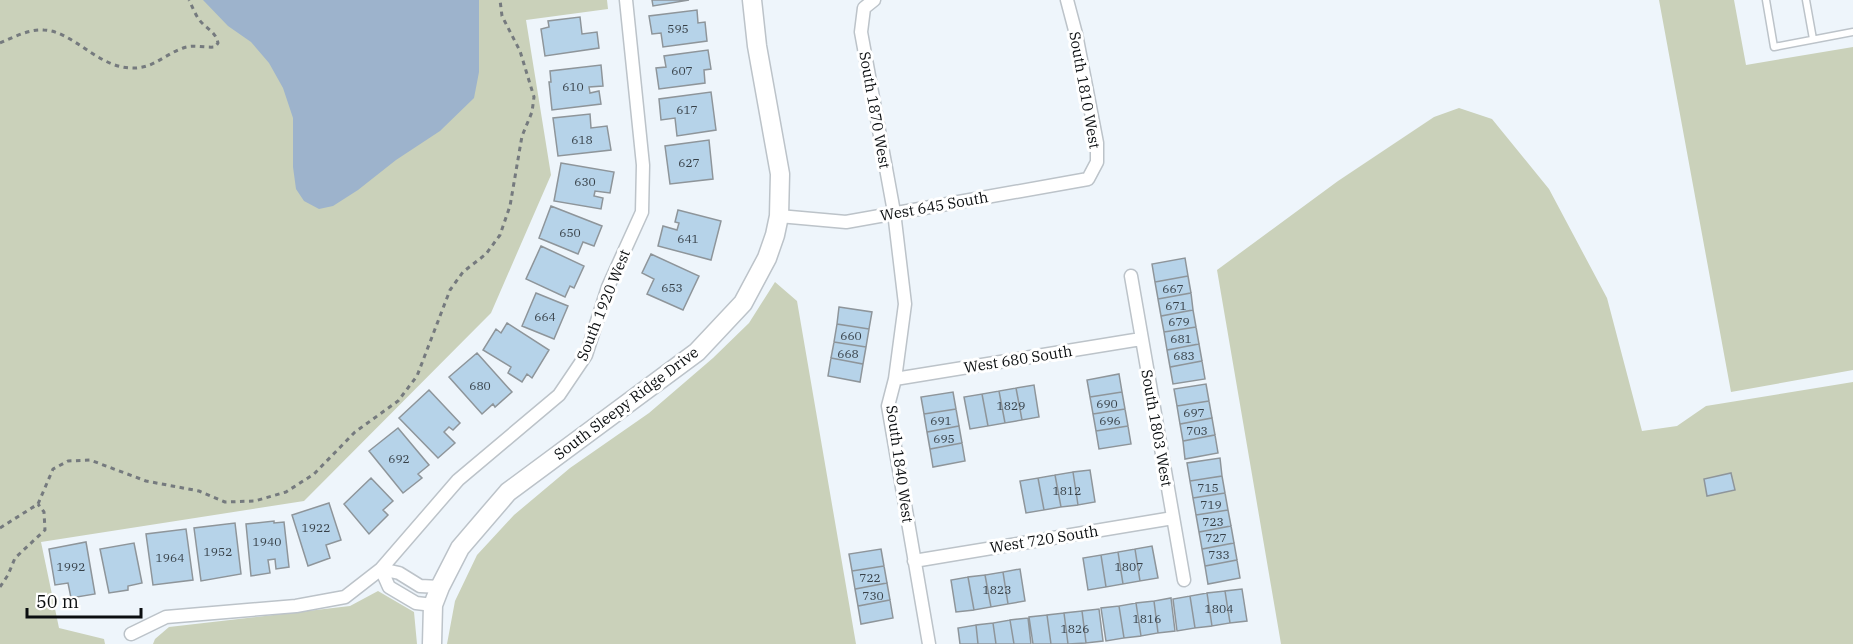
<svg xmlns="http://www.w3.org/2000/svg" width="1853" height="644" viewBox="0 0 1853 644" font-family="'IBM Plex Serif',serif">
  <style>
    .green { fill: #cad1ba }
    .water { fill: #9db3cc }
    .building { fill: #b6d3e9; stroke: #8e959a; stroke-width: 1.5 }
    .lines { fill: none; stroke-linecap: round; stroke-linejoin: round }
    .lane-casing { stroke: #bcc3c9; stroke-width: 9 }
    .street-casing { stroke: #bcc3c9; stroke-width: 15 }
    .secondary-casing { stroke: #bcc3c9; stroke-width: 21 }
    .path { stroke: #757a7e; stroke-width: 3; stroke-dasharray: 4.5 4.5; stroke-linecap: butt }
    .lane { stroke: #fff; stroke-width: 6 }
    .street { stroke: #fff; stroke-width: 12 }
    .secondary { stroke: #fff; stroke-width: 18 }
    .labels { text-anchor: middle; dominant-baseline: central; stroke-width: 6; stroke-linejoin: round; paint-order: stroke }
    .number-label { font-size: 12px; fill: #363f46 }
    .street-label { font-size: 15px; fill: #0b0e10; stroke: #fff }
  </style>
  <rect width="100%" height="100%" fill="#eef5fb"/>
  <path class="green" d="M0 0H607L608 9 526 20 551 175 491 313 304 501 41 542 59 628 104 639 105 644H0Z
    M1659 0H1734L1746 65 1853 47V370L1731 392Z
    M1459 108 1492 119 1549 189 1607 298 1642 431 1677 426 1706 406 1853 382V644H1281L1217 270 1338 181 1434 117Z
    M775 282 797 301 856 644H447L455 601 477 555 514 515 570 468 649 413 713 358 749 323Z
    M378 591 414 612 417 644H153L155 639 169 627 350 606Z"/>
  <path class="water" d="M203 0H479V72L474 98 440 131 396 160 358 190 333 206 319 209 304 201 296 189 293 167V118L283 88 269 63 251 42 228 26Z"/>
  <path class="building" d="M652 0H689L653 6Z
    M697 10 698 23 705 22 707 41 663 47 661 33 652 34 649 16Z
    M580 17 582 34 597 32 599 48 545 56 541 29 549 27 548 21Z
    M708 50 711 69 704 70 705 83 659 89 656 68 666 67 664 56Z
    M601 65 603 86 589 87 590 93 599 91 601 104 552 110 549 82H551L550 71Z
    M711 92 716 130 677 136 675 118 661 120 659 99Z
    M590 114 591 128 607 126 611 150 558 156 553 118Z
    M709 140 713 179 670 184 665 146Z
    M561 163 614 172 610 193 595 191 594 196 603 198 601 209 554 201Z
    M551 206 602 226 594 246 583 242 578 254 539 238Z
    M678 210 721 221 711 260 658 246 663 226 677 230 679 223 675 222Z
    M541 246 584 266 574 288 570 286 565 297 526 279Z
    M651 254 699 276 683 310 647 294 654 279 642 273Z
    M1185 258 1188 276 1155 282 1152 264Z
    M1188 276 1191 293 1158 299 1155 282Z
    M536 293 568 306 554 339 522 326Z
    M1191 293 1193 310 1161 316 1158 299Z
    M839 307 872 312 869 329 837 324Z
    M1193 310 1196 327 1164 332 1161 316Z
    M507 323 549 350 532 378 527 374 522 382 508 373 511 367 483 350 496 329 501 333Z
    M837 324 869 329 866 347 834 342Z
    M1196 327 1199 344 1167 350 1164 332Z
    M834 342 866 347 863 364 831 358Z
    M1199 344 1202 361 1170 367 1167 350Z
    M477 353 512 392 495 407 493 404 482 414 449 377Z
    M831 358 863 364 860 382 828 376Z
    M1202 361 1205 379 1173 384 1170 367Z
    M1119 374 1122 392 1090 397 1087 380Z
    M1206 384 1209 401 1177 406 1174 389Z
    M1034 385 1039 417 1022 420 1016 388Z
    M1016 388 1022 420 1005 423 999 391Z
    M429 390 460 423 453 430 449 427 444 432 455 443 438 458 399 418Z
    M999 391 1005 423 988 426 982 394Z
    M953 392 956 409 924 414 921 397Z
    M1122 392 1125 409 1093 414 1090 397Z
    M982 394 988 426 970 429 964 397Z
    M1209 401 1212 418 1180 424 1177 406Z
    M956 409 959 426 927 432 924 414Z
    M1125 409 1128 426 1096 431 1093 414Z
    M1212 418 1215 435 1183 441 1180 424Z
    M959 426 962 443 930 449 927 432Z
    M1128 426 1131 444 1099 449 1096 431Z
    M398 428 429 465 418 474 422 478 403 493 369 451Z
    M1215 435 1218 453 1185 459 1183 441Z
    M962 443 965 461 933 467 930 449Z
    M1220 458 1222 476 1190 481 1187 463Z
    M1090 470 1095 502 1078 505 1073 472Z
    M1073 472 1078 505 1061 507 1055 475Z
    M1731 473 1735 490 1707 496 1704 479Z
    M1055 475 1061 507 1044 510 1038 478Z
    M1222 476 1225 493 1193 498 1190 481Z
    M371 478 393 501 383 510 388 515 369 534 344 504Z
    M1038 478 1044 510 1026 513 1020 481Z
    M1225 493 1228 510 1196 515 1193 498Z
    M329 503 341 540 326 545 330 558 308 566 292 515Z
    M1228 510 1231 526 1199 532 1196 515Z
    M274 521V523L284 522 289 567 276 569 275 559 268 560 270 573 251 576 246 524Z
    M235 523 241 574 201 581 194 528Z
    M1231 526 1234 543 1202 549 1199 532Z
    M186 529 193 580 153 585 146 534Z
    M86 542 95 594 71 598 68 583 55 585 49 549Z
    M134 543 142 583 128 586V590L109 593 100 549Z
    M1234 543 1237 560 1205 566 1202 549Z
    M1152 546 1158 578 1140 581 1135 549Z
    M881 549 884 566 852 571 849 554Z
    M1135 549 1140 581 1123 584 1118 552Z
    M1118 552 1123 584 1106 587 1101 555Z
    M1101 555 1106 587 1088 590 1083 558Z
    M1237 560 1240 578 1208 584 1205 566Z
    M884 566 887 583 855 589 852 571Z
    M1020 569 1025 601 1008 604 1003 572Z
    M1003 572 1008 604 991 607 985 575Z
    M985 575 991 607 974 610 968 577Z
    M968 577 974 610 956 612 951 580Z
    M887 583 890 600 858 606 855 589Z
    M1242 589 1247 621 1230 623 1225 591Z
    M1225 591 1230 623 1212 626 1207 593Z
    M1207 593 1212 626 1195 628 1190 596Z
    M1190 596 1195 628 1177 631 1173 599Z
    M1171 598 1175 631 1158 633 1154 601Z
    M890 600 893 618 861 624 858 606Z
    M1154 601 1158 633 1141 636 1136 603Z
    M1136 603 1141 636 1124 638 1119 606Z
    M1119 606 1124 638 1106 641 1101 608Z
    M1099 609 1103 641 1086 643 1082 611Z
    M1082 611 1086 643 1068 644 1064 613Z
    M1064 613 1068 644H1051L1047 615Z
    M1047 615 1051 644H1033L1029 617Z
    M1028 618 1031 644H1014L1010 620Z
    M1010 620 1014 644H996L993 623Z
    M993 623 996 644H978L976 625Z
    M976 625 978 644H960L958 628Z"/>
  <g class="lines">
    <g class="lane-casing">
      <path id="lane" d="M1766 0 1774 47 1853 32
        M1806 0 1813 39"/>
    </g>
    <g class="street-casing">
      <path id="street" d="M874 0 864 8 861 32 894 212 905 304 895 379 888 406 929 644
        M779 216 846 222 1088 179 1097 162V143L1076 34 1067 0
        M1131 276 1184 580
        M895 379 1141 339
        M914 561 1173 518
        M381 569 389 587 416 603 433 605
        M381 569 399 573 420 586 440 587
        M131 634 166 617 296 606 345 597 381 569 458 480 559 395 586 355 608 287 642 212 643 165 626 0"/>
    </g>
    <g class="secondary-casing">
      <path id="secondary" d="M432 644 433 605 440 587 460 548 508 492 697 352 743 303 767 258 775 235 779 216 780 174 757 46 752 0"/>
    </g>
    <path class="path" d="M0 43C14 37 29 29 44 30 73 31 98 68 132 68 153 69 165 54 183 48 193 44 204 48 215 47L218 43C216 33 209 30 202 23 196 17 193 8 189 0
      M0 528 38 504 53 469 68 461 90 460 146 481 199 491 225 502 255 501 286 492 314 474 355 432 398 401 417 376 450 290 463 272 486 254 500 235 510 206 522 136 532 112 534 97 520 51 502 16 500 0
      M0 587 8 575 15 558 45 530 44 512 38 504"/>
    <use href="#lane" class="lane"/>
    <use href="#street" class="street"/>
    <use href="#secondary" class="secondary"/>
  </g>
  <g class="labels">
    <g class="number-label">
      <text x="678" y="28">595</text>
      <text x="682" y="70">607</text>
      <text x="573" y="86">610</text>
      <text x="687" y="109">617</text>
      <text x="582" y="139">618</text>
      <text x="689" y="162">627</text>
      <text x="585" y="181">630</text>
      <text x="570" y="232">650</text>
      <text x="688" y="238">641</text>
      <text x="672" y="287">653</text>
      <text x="1173" y="288">667</text>
      <text x="1176" y="305">671</text>
      <text x="545" y="316">664</text>
      <text x="1179" y="321">679</text>
      <text x="851" y="335">660</text>
      <text x="1181" y="338">681</text>
      <text x="848" y="353">668</text>
      <text x="1184" y="355">683</text>
      <text x="480" y="385">680</text>
      <text x="1107" y="403">690</text>
      <text x="1011" y="405">1829</text>
      <text x="1194" y="412">697</text>
      <text x="941" y="420">691</text>
      <text x="1110" y="420">696</text>
      <text x="1197" y="430">703</text>
      <text x="944" y="438">695</text>
      <text x="399" y="458">692</text>
      <text x="1208" y="487">715</text>
      <text x="1067" y="490">1812</text>
      <text x="1211" y="504">719</text>
      <text x="1213" y="521">723</text>
      <text x="316" y="527">1922</text>
      <text x="1216" y="537">727</text>
      <text x="267" y="541">1940</text>
      <text x="218" y="551">1952</text>
      <text x="1219" y="554">733</text>
      <text x="170" y="557">1964</text>
      <text x="71" y="566">1992</text>
      <text x="1129" y="566">1807</text>
      <text x="870" y="577">722</text>
      <text x="997" y="589">1823</text>
      <text x="873" y="595">730</text>
      <text x="1219" y="608">1804</text>
      <text x="1147" y="618">1816</text>
      <text x="1075" y="628">1826</text>
    </g>
    <g class="street-label">
      <text transform="translate(1085 90) rotate(80)">South 1810 West</text>
      <text transform="translate(875 110) rotate(80)">South 1870 West</text>
      <text transform="translate(934 206) rotate(-10)">West 645 South</text>
      <text transform="translate(603 305) rotate(-68)">South 1920 West</text>
      <text transform="translate(1018 359) rotate(-9)">West 680 South</text>
      <text transform="translate(626 403) rotate(-37)">South Sleepy Ridge Drive</text>
      <text transform="translate(1157 428) rotate(80)">South 1803 West</text>
      <text transform="translate(900 464) rotate(82)">South 1840 West</text>
      <text transform="translate(1044 539) rotate(-9)">West 720 South</text>
    </g>
  </g>
  <path d="M27 608v9h114v-9" fill="none" stroke="#0b0e10" stroke-width="3"/>
  <text x="36" y="608" font-size="18" fill="#0b0e10" stroke="#ffffff" stroke-width="4.5" paint-order="stroke">50 m</text>
</svg>
